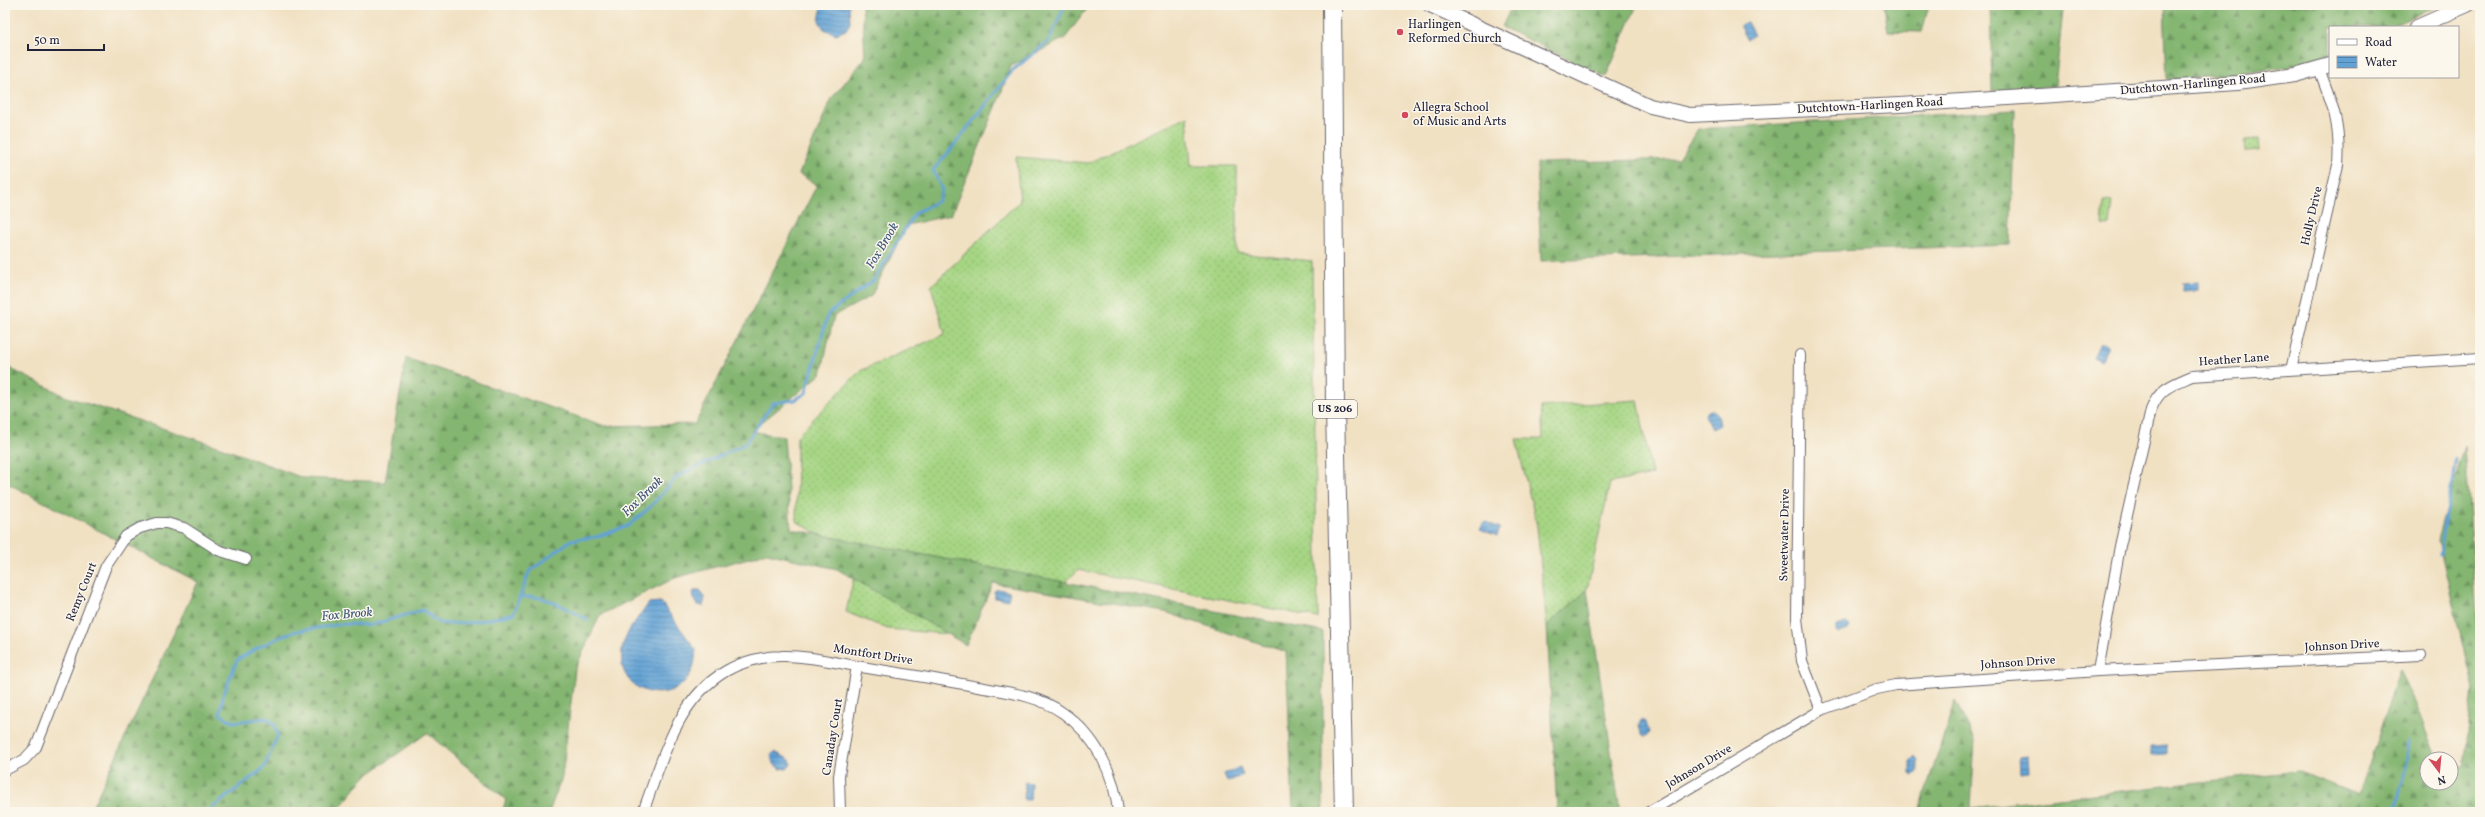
<svg xmlns="http://www.w3.org/2000/svg" width="2485" height="817" viewBox="0 0 2485 817" font-family="Vollkorn,serif">
  <style>
    .grass { fill: url(#grass-dots); stroke: #647c5f }
    .forest { fill: url(#forest-firs); stroke: #536c56 }
    .water { fill: url(#water-rules); stroke: #426288 }
    .lines { fill: none; stroke-linecap: round; stroke-linejoin: round }
    .stream { stroke: #62a2d5; stroke-width: 3 }
    .street-casing { stroke: #6a656b; stroke-width: 12 }
    .secondary-casing { stroke: #6a656b; stroke-width: 16 }
    .highway-casing { stroke: #6a656b; stroke-width: 20 }
    .street { stroke: #fff; stroke-width: 10 }
    .secondary { stroke: #fff; stroke-width: 14 }
    .highway { stroke: #fff; stroke-width: 18 }
    .poi-dot { fill: #d1495b; stroke: #fbf7ec; stroke-width: 1.5 }
    .labels { text-anchor: middle; dominant-baseline: central; stroke-width: 3; stroke-linejoin: round; paint-order: stroke }
    .shield { fill: #fbf7ec; stroke: #636270; stroke-width: 1 }
    .shield-label { font-size: 11px; font-weight: bold; fill: #22223b }
    .poi-label { font-size: 12px; fill: #22223b; stroke: #fbf7ec; text-anchor: start }
    .street-label { font-size: 12px; fill: #22223b; stroke: #fbf7ec }
    .water-label { font-size: 13px; font-style: italic; fill: #3c5579; stroke: #fbf7ec }
  </style>
  <defs>
    <pattern id="grass-dots" width="8" height="8" patternUnits="userSpaceOnUse"><rect width="8" height="8" fill="#a6d583"/><path d="M2 2h.1M6 6h.1" fill="none" stroke="#8fb772" stroke-width="1.8" stroke-linecap="round"/></pattern>
    <pattern id="forest-firs" width="22" height="20" patternUnits="userSpaceOnUse"><rect width="22" height="20" fill="#84b671"/><path d="M5 1l3.5 6h-7zM16 11l3.5 6h-7z" fill="#6c945e"/></pattern>
    <pattern id="water-rules" width="6" height="5" patternUnits="userSpaceOnUse"><rect width="6" height="5" fill="#62a2d5"/><path d="M0 2.5h6" fill="none" stroke="#5084ae"/></pattern>
  </defs>
  <rect width="100%" height="100%" fill="#fbf7ec"/>
  <filter id="ink" filterUnits="userSpaceOnUse"><feTurbulence type="fractalNoise" baseFrequency=".025" numOctaves="2"/><feDisplacementMap in="SourceGraphic" scale="8" xChannelSelector="R" yChannelSelector="G"/><feConvolveMatrix kernelMatrix="1 2 1 2 8 2 1 2 1" color-interpolation-filters="sRGB"/></filter>
  <filter id="wash" filterUnits="userSpaceOnUse"><feTurbulence type="fractalNoise" baseFrequency=".012" numOctaves="4" result="noise"/><feDisplacementMap in="SourceGraphic" scale="16" xChannelSelector="R" yChannelSelector="G"/><feGaussianBlur stdDeviation="0.9" result="paint"/><feColorMatrix in="noise" values="0 0 0 0 0 0 0 0 0 0 0 0 0 0 0 0 0 1.4 0 .05"/><feComposite in="paint" operator="in"/></filter>
  <g filter="url(#wash)">
    <rect width="100%" height="100%" fill="#f1e1c3"/>
    <path class="grass" d="M1187 116 1191 166H1237V253L1312 261 1318 618 1078 570 1059 589 982 577 957 635 888 629 846 612 855 572 839 546 796 521 797 436 860 371 945 334 931 286 1020 201 1016 157 1088 163Z
      M2258 139 2259 151 2246 152 2245 140Z
      M2104 201 2112 202 2109 226 2102 225Z
      M1638 400 1652 475 1610 483 1587 590 1547 626 1537 526 1516 439H1543L1541 407Z"/>
    <path class="forest" d="M862 5H1090L1065 38 1011 66 996 107 951 215 907 225 871 296 834 316 821 374 751 431 784 437 791 529 1323 632V812H1293L1286 652 1165 612 993 583 966 645 837 569 767 553 675 578 600 615 575 669 562 777 549 812H502L506 800 427 733 366 776 336 812H90L198 582 5 482V366L67 397 220 447 303 478 385 482 406 358 605 426 695 424 817 185 799 174 832 98 865 58Z
      M1512 5H1637L1606 77 1502 27Z
      M1884 5H1929L1922 32 1888 31Z
      M1990 5H2067L2063 10 2055 86 1992 91Z
      M2164 5H2439L2390 27H2330V54L2285 68 2167 80Z
      M2015 110 2010 245 1541 261 1537 163 1678 159 1698 129Z
      M2465 445 2480 661V812H1919L1955 701 1975 739 1971 808 2298 771 2359 795 2400 668 2435 754 2445 759H2427V783H2451V762L2464 768 2473 689 2438 540Z
      M1587 590 1620 812H1557L1547 626Z"/>
    <path class="water" d="M822 5H849L850 23 846 30 836 34 824 29 819 21Z
      M1747 22 1754 35 1747 39 1740 25Z
      M2198 282V290L2183 291 2182 283Z
      M2100 343 2108 346 2101 361 2093 357Z
      M1712 410 1718 415 1720 425 1712 429 1705 415 1707 411Z
      M1486 522 1500 528 1497 536 1480 529 1483 523Z
      M998 589 1010 592 1008 600 995 598 994 591Z
      M696 590H700L705 599 703 606 698 605 694 599 693 592Z
      M661 602 696 650C695 656 695 663 693 668 679 708 615 698 622 650 624 633 639 617 649 603Z
      M1846 623 1850 626 1848 630 1838 633 1836 631V626Z
      M1641 720 1646 722 1649 733 1645 737 1641 734 1639 725Z
      M2167 745V754L2151 755V746Z
      M775 752 790 760 791 764 788 768 780 769 773 763 771 755Z
      M1915 756 1918 760V772L1914 775 1911 773V760Z
      M2028 756 2029 772 2020 773 2019 757Z
      M1240 767 1243 775 1227 782 1224 774Z
      M1025 782 1031 783 1030 800H1024Z"/>
    <g class="lines">
      <path class="stream" d="M2440 553 2456 459
        M519 598C542 592 568 609 588 620
        M207 812 264 768 278 735 274 724 267 718 234 722 220 714 223 696 237 660 261 646 292 632 343 624 371 625 423 610C428 614 434 621 440 623 455 626 500 618 514 613L529 572 571 540 596 537 628 526 650 507 678 476 745 444 773 403 795 400 806 393 828 314 874 280 915 213 938 201 942 190 933 170 948 153 1013 70 1049 41 1065 5
        M2360 812H2377
        M2395 812 2403 778 2408 741"/>
    </g>
  </g>
  <g filter="url(#ink)">
    <g class="lines">
      <g class="street-casing">
        <path id="street" d="M1800 355 1797 618 1802 661 1821 710
          M2291 370 2338 165C2341 125 2333 105 2319 69
          M2098 671 2120 546 2151 410C2159 388 2172 385 2192 376L2480 358
          M5 770 24 760 36 747 106 566 126 536 140 528 157 523H166L184 528 218 550 246 559
          M643 812C662 761 676 700 726 671 741 662 764 656 781 656 806 655 832 662 856 666 897 673 938 679 978 687 1007 692 1038 695 1063 713 1095 735 1115 774 1118 812
          M840 812 839 776 857 666
          M1649 812 1821 710 1877 689 1896 685 2098 671 2421 655"/>
      </g>
      <g class="secondary-casing">
        <path id="secondary" d="M1430 5 1650 106 1690 115 1900 105 2238 83 2295 75 2330 65
          M2417 27 2467 5"/>
      </g>
      <g class="highway-casing">
        <path id="highway" d="M1332 5 1335 409 1344 812"/>
      </g>
      <use href="#street" class="street"/>
      <use href="#secondary" class="secondary"/>
      <use href="#highway" class="highway"/>
    </g>
  </g>
  <g class="poi-dot">
    <circle cx="1400" cy="32" r="4"/>
    <circle cx="1405" cy="115" r="4"/>
  </g>
  <g class="labels">
    <rect class="shield" x="1313" y="400" width="44" height="18" rx="3"/>
    <g class="shield-label">
      <text x="1335" y="409">US 206</text>
    </g>
    <g class="poi-label">
      <text x="1408" y="25">Harlingen<tspan x="1408" dy="14">Reformed Church</tspan></text>
      <text x="1413" y="108">Allegra School<tspan x="1413" dy="14">of Music and Arts</tspan></text>
    </g>
    <g class="street-label">
      <text transform="translate(2193 85) rotate(-5)">Dutchtown-Harlingen Road</text>
      <text transform="translate(1870 106) rotate(-3)">Dutchtown-Harlingen Road</text>
      <text transform="translate(2312 216) rotate(-77)">Holly Drive</text>
      <text transform="translate(2234 360) rotate(-4)">Heather Lane</text>
      <text transform="translate(1785 535) rotate(-89)">Sweetwater Drive</text>
      <text transform="translate(82 592) rotate(-68)">Remy Court</text>
      <text transform="translate(2342 646) rotate(-3)">Johnson Drive</text>
      <text transform="translate(873 655) rotate(9)">Montfort Drive</text>
      <text transform="translate(2018 663) rotate(-4)">Johnson Drive</text>
      <text transform="translate(833 737) rotate(-81)">Canaday Court</text>
      <text transform="translate(1699 767) rotate(-31)">Johnson Drive</text>
    </g>
    <g class="water-label">
      <text transform="translate(883 246) rotate(-59)">Fox Brook</text>
      <text transform="translate(643 497) rotate(-44)">Fox Brook</text>
      <text transform="translate(347 615) rotate(-5)">Fox Brook</text>
    </g>
  </g>
  <rect width="2485" height="817" fill="none" stroke="#fbf7ec" stroke-width="20"/>
  <rect x="2329" y="26" width="130" height="52" fill="#fbf7ec" stroke="#a4a2a5"/>
  <rect x="2337" y="39" width="20" height="6" fill="#ffffff" stroke="#a4a2a5"/>
  <text x="2365" y="46" font-size="12" fill="#22223b">Road</text>
  <rect x="2337" y="56" width="20" height="12" fill="url(#water-rules)" stroke="#a4a2a5"/>
  <text x="2365" y="66" font-size="12" fill="#22223b">Water</text>
  <g transform="translate(2439 771) rotate(164)"><circle r="19" fill="#fbf7ec" stroke="#a4a2a5"/>
  <path d="M0-3L7 15L0 10L-7 15Z" fill="#d1495b"/>
  <text y="-6" font-size="11" font-weight="bold" text-anchor="middle" fill="#22223b">N</text>
  </g>
  <path d="M28 44v6h76v-6" fill="none" stroke="#22223b" stroke-width="2"/>
  <text x="34" y="44" font-size="12" fill="#22223b" stroke="#fbf7ec" stroke-width="3" paint-order="stroke">50 m</text>
</svg>
